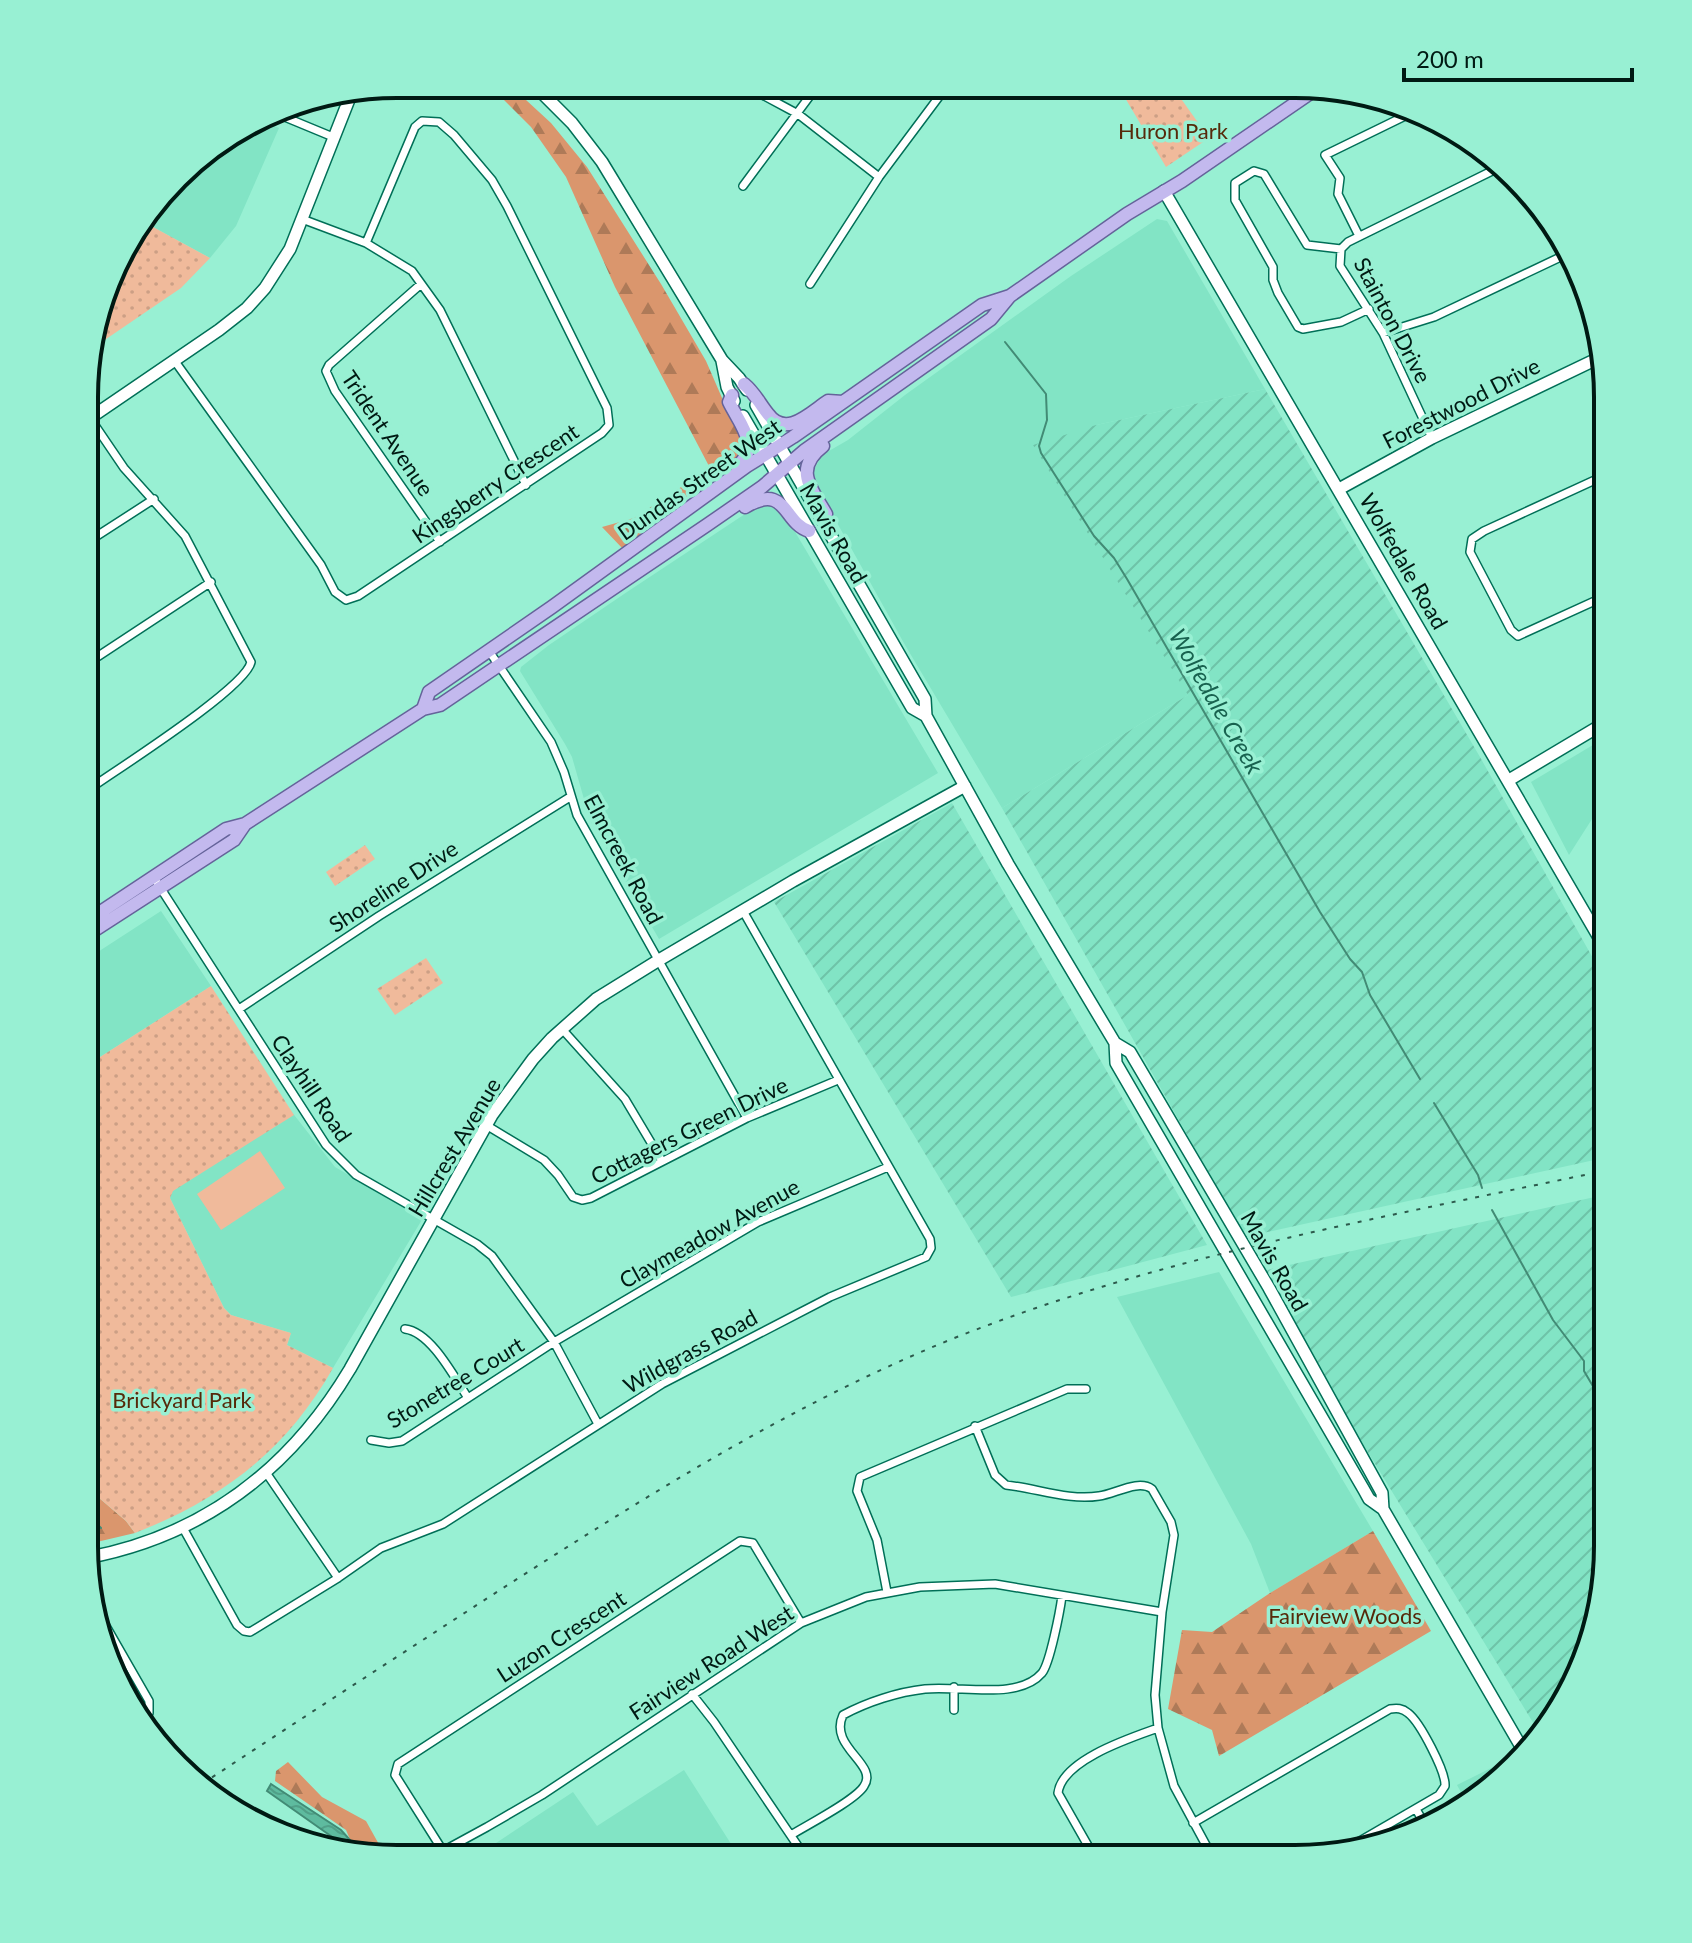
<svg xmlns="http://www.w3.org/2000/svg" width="1692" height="1943" viewBox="0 0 1692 1943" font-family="Lato,sans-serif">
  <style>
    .built { fill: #82e4c5 }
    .industrial { fill: url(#industrial-furrows) }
    .grass { fill: #f0ba9b }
    .forest { fill: url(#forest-firs) }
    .park { fill: url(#park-dots) }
    .water { fill: url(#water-waves); stroke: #428b75; stroke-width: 2 }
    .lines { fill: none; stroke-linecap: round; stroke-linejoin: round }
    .stream { stroke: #428b75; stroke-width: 2 }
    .street-casing { stroke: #006f57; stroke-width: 10 }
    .secondary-casing { stroke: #006f57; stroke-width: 14 }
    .primary-casing { stroke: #65639a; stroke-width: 15 }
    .street { stroke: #fff; stroke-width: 7 }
    .secondary { stroke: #fff; stroke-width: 11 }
    .primary { stroke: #c3b9ee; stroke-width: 12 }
    .rail { stroke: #2d5a4c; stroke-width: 2; stroke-dasharray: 4 8; stroke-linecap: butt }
    .labels { text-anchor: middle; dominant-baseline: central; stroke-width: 7; stroke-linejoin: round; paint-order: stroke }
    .park-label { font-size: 22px; fill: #56290a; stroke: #98f0d3 }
    .street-label { font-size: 22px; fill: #001a13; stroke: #98f0d3 }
    .water-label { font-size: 24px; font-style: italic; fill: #18624f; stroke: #98f0d3 }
    .rim { fill: none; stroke: #001a13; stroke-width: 4 }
  </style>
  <defs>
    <pattern id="industrial-furrows" width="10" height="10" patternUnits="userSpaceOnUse" patternTransform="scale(2)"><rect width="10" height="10" fill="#82e4c5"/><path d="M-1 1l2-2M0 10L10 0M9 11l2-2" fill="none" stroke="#6ec3a8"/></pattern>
    <pattern id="forest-firs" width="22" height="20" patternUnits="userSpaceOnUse" patternTransform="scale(2)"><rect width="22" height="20" fill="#da966d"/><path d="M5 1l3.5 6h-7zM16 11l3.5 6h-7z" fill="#ae7a58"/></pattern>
    <pattern id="park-dots" width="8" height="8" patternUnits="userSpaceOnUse" patternTransform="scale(2)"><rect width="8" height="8" fill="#f0ba9b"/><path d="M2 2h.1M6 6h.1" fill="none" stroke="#cc9f85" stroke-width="1.8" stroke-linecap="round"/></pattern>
    <pattern id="water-waves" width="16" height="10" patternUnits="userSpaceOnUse" patternTransform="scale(2)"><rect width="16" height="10" fill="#5ebb9f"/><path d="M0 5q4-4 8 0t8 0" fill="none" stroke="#50a088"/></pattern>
  </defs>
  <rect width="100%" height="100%" fill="#98f0d3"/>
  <path class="built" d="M262 121 279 128 236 226 210 258 142 221 191 161Z
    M1157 219 1167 221 1265 389 1096 425 1188 695 1002 808 905 645 816 485 813 472 822 455 848 440 905 395 1071 276Z
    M769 505 778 509 788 520 938 773 659 939 590 820 572 757 565 744 520 671 521 667 549 645 627 592 742 516 759 506Z
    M1608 736V794L1569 855 1531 782Z
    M161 911 211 986 86 1066 87 959Z
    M291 1111 335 1167 423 1218 333 1368 287 1345 291 1333 231 1315 224 1308 170 1198 172 1191Z
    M1219 1272 1373 1531 1270 1593 1251 1544 1117 1297Z
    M1507 1760 1509 1763 1467 1803 1457 1785Z
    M684 1770 740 1858H463L493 1845 573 1792 597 1826Z"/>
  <path class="industrial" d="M1265 389 1480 757 1608 985V1157L1245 1237 1002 808 1188 695 1033 445 1096 425Z
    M952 803 1207 1245 1011 1297 774 902Z
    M1608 1194 1607 1567 1591 1647 1555 1719 1540 1734 1258 1272Z"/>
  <path class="grass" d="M260 1151 285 1188 221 1230 197 1194Z"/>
  <path class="forest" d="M488 84H508L513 88 551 123 587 167 661 284 706 361 729 414 743 440 742 451 736 461 703 483 623 549 602 527 634 518 710 468 615 287 566 177 531 127Z
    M84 1485 126 1521 135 1533 84 1545Z
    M1373 1531 1431 1631 1219 1756 1212 1730 1168 1709 1182 1630 1212 1632 1270 1593Z
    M288 1762 322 1797 366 1821 381 1848 354 1849 346 1830 275 1781 276 1771Z"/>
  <path class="park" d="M1118 86H1172L1209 138 1166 167Z
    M142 221 210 258 181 288 90 350V337L126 240Z
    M365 845 375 859 335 886 326 872Z
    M426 958 443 983 395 1015 377 989Z
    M211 986 294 1115 173 1191 170 1198 224 1308 231 1315 291 1333 287 1345 333 1368C286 1451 222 1499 135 1533L126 1521 84 1485 86 1066Z"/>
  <path class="water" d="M271 1784 341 1830 350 1840 345 1846 267 1791Z"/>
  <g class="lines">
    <path class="stream" d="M1005 342 1046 394 1047 420 1039 446 1041 453 1094 536 1114 558 1127 579 1320 912 1350 959 1362 972 1370 995 1420 1079
      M1434 1103 1478 1175 1482 1188
      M1492 1210 1553 1320 1584 1361V1371L1607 1410
      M84 1512 101 1528"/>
    <g class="street-casing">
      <path id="street" d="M744 85 798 114 879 177
        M275 113 333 137
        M743 186 818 85
        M302 219 366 243 412 271 440 310 526 485
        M1359 236 1338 194 1340 178 1325 155 1409 114
        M1341 249 1307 245 1264 174 1254 171 1235 183V200L1273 267V280L1278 293 1298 327 1303 329 1341 322 1369 309
        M421 284 329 365 326 371 335 391 440 542
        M810 284 879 177 947 86
        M1383 333 1434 317 1571 252
        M174 360 321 565 335 592 346 600 358 596 602 433 609 425 607 408 507 206 492 180 454 135 439 122 422 121 415 127 366 243
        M1432 438 1383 333 1340 266 1341 249 1348 242 1498 168
        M89 541 154 499
        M1608 595 1518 636 1511 630 1470 552 1472 539 1484 531 1608 474
        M489 651 551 742 564 772 577 815 747 1118
        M88 663 211 582
        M88 790C116 770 246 688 251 662L185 536 124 468 90 418
        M154 878 326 1145 356 1175 477 1244 492 1256 554 1342 598 1424
        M239 1009 379 916 570 797
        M562 1029 625 1099 662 1161
        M486 1125 544 1160 558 1175 573 1197 582 1200 591 1198 747 1118 838 1080
        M405 1329C431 1332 454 1377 468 1398
        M975 1426 995 1475 1006 1485C1036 1488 1069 1501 1099 1496 1115 1494 1138 1479 1152 1489L1171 1522 1174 1535 1162 1612 1155 1695 1158 1728 1174 1786 1213 1858
        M371 1440 389 1443 402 1441 554 1342 758 1222 888 1167
        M267 1474 338 1578
        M183 1528 237 1625 244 1631 250 1632 338 1578 381 1548 443 1524 662 1384 830 1297 926 1257 931 1248 930 1239 743 911
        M887 1592 877 1540 857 1491 860 1477 1067 1389H1086
        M91 1600 149 1701V1713L142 1720
        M954 1687V1710
        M692 1694 714 1722 806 1858
        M1416 1809 1425 1825
        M1193 1823 1390 1709C1397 1708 1402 1708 1408 1713 1420 1722 1446 1772 1445 1786L1439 1795 1346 1849
        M791 1835C807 1825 856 1800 864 1786 879 1764 828 1747 843 1715 867 1702 898 1692 925 1689 960 1685 1018 1701 1042 1673 1050 1663 1060 1611 1062 1596
        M443 1851 395 1775 398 1764 740 1541 753 1543 801 1623
        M400 1858 443 1851 487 1827 542 1795 801 1623 866 1597 920 1587 995 1584 1162 1612
        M961 1858H966
        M1095 1858 1058 1793C1062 1760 1130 1738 1158 1728"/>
    </g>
    <g class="secondary-casing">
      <path id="secondary" d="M533 84 572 123 602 162 722 360 739 378 747 390
        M1164 191 1608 953
        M722 361 727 387 734 401
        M756 405 925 699 926 716 1008 864 1115 1043 1130 1052 1269 1288 1382 1493 1383 1509
        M743 416 912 708 926 716
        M90 418 219 330 247 308 265 288 290 249 352 92
        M1339 489 1432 438 1603 356
        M1509 780 1608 721
        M1115 1043 1116 1063 1364 1490 1369 1499 1383 1509 1523 1750
        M86 1558C203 1536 289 1471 350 1369L492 1115 533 1059 552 1038 596 999 659 960 793 881 965 786"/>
    </g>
    <g class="primary-casing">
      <path id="primary" d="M744 384C755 393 759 403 768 414 786 439 811 412 828 401L843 402
        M732 395 729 402C739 423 762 447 737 466
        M745 507C787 482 783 523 809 531
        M823 520 826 514C811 488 793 469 823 446
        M423 709 429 692 552 607 747 466 793 437 982 305 1010 296
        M87 921 226 829 245 824 423 709 440 705 707 525 762 487 804 451 991 319 1010 296 1127 214 1182 181 1319 87
        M87 935 234 840 245 824"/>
    </g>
    <use href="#street" class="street"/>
    <use href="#secondary" class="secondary"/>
    <use href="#primary" class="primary"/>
    <path class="rail" d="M202 1784C302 1718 403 1653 503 1588 648 1495 792 1404 952 1339 1162 1255 1387 1217 1608 1170"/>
  </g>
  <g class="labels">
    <g class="park-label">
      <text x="1173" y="130">Huron Park</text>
      <text x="182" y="1399">Brickyard Park</text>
      <text x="1345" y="1615">Fairview Woods</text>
    </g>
    <g class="street-label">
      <text transform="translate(1393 320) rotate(62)">Stainton Drive</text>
      <text transform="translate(1461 403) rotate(-27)">Forestwood Drive</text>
      <text transform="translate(388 433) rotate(56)">Trident Avenue</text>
      <text transform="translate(699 479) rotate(-35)">Dundas Street West</text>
      <text transform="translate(495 483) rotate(-34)">Kingsberry Crescent</text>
      <text transform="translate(834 533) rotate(60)">Mavis Road</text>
      <text transform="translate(1404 561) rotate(60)">Wolfedale Road</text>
      <text transform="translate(624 859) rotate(62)">Elmcreek Road</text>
      <text transform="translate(393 886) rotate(-33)">Shoreline Drive</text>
      <text transform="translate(312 1088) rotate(56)">Clayhill Road</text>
      <text transform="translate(689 1130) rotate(-26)">Cottagers Green Drive</text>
      <text transform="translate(454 1147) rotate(-59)">Hillcrest Avenue</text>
      <text transform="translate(709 1233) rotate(-29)">Claymeadow Avenue</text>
      <text transform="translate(1275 1261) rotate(60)">Mavis Road</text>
      <text transform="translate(690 1351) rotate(-29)">Wildgrass Road</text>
      <text transform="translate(455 1382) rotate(-31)">Stonetree Court</text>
      <text transform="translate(561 1636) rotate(-33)">Luzon Crescent</text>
      <text transform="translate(711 1662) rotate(-33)">Fairview Road West</text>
    </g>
    <g class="water-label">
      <text transform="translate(1217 701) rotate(60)">Wolfedale Creek</text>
    </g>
  </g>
  <path d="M0 0H1692V1943H0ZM397 98H1295A299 299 0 0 1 1594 397V1546A299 299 0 0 1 1295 1845H397A299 299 0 0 1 98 1546V397A299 299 0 0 1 397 98Z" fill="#98f0d3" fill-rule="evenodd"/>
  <path class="rim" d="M397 98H1295A299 299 0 0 1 1594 397V1546A299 299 0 0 1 1295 1845H397A299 299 0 0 1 98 1546V397A299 299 0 0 1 397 98Z"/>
  <path d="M1404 68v12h228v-12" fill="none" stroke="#001a13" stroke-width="4"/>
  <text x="1416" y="68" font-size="24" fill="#001a13" stroke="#98f0d3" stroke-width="6" paint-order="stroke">200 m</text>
</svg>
